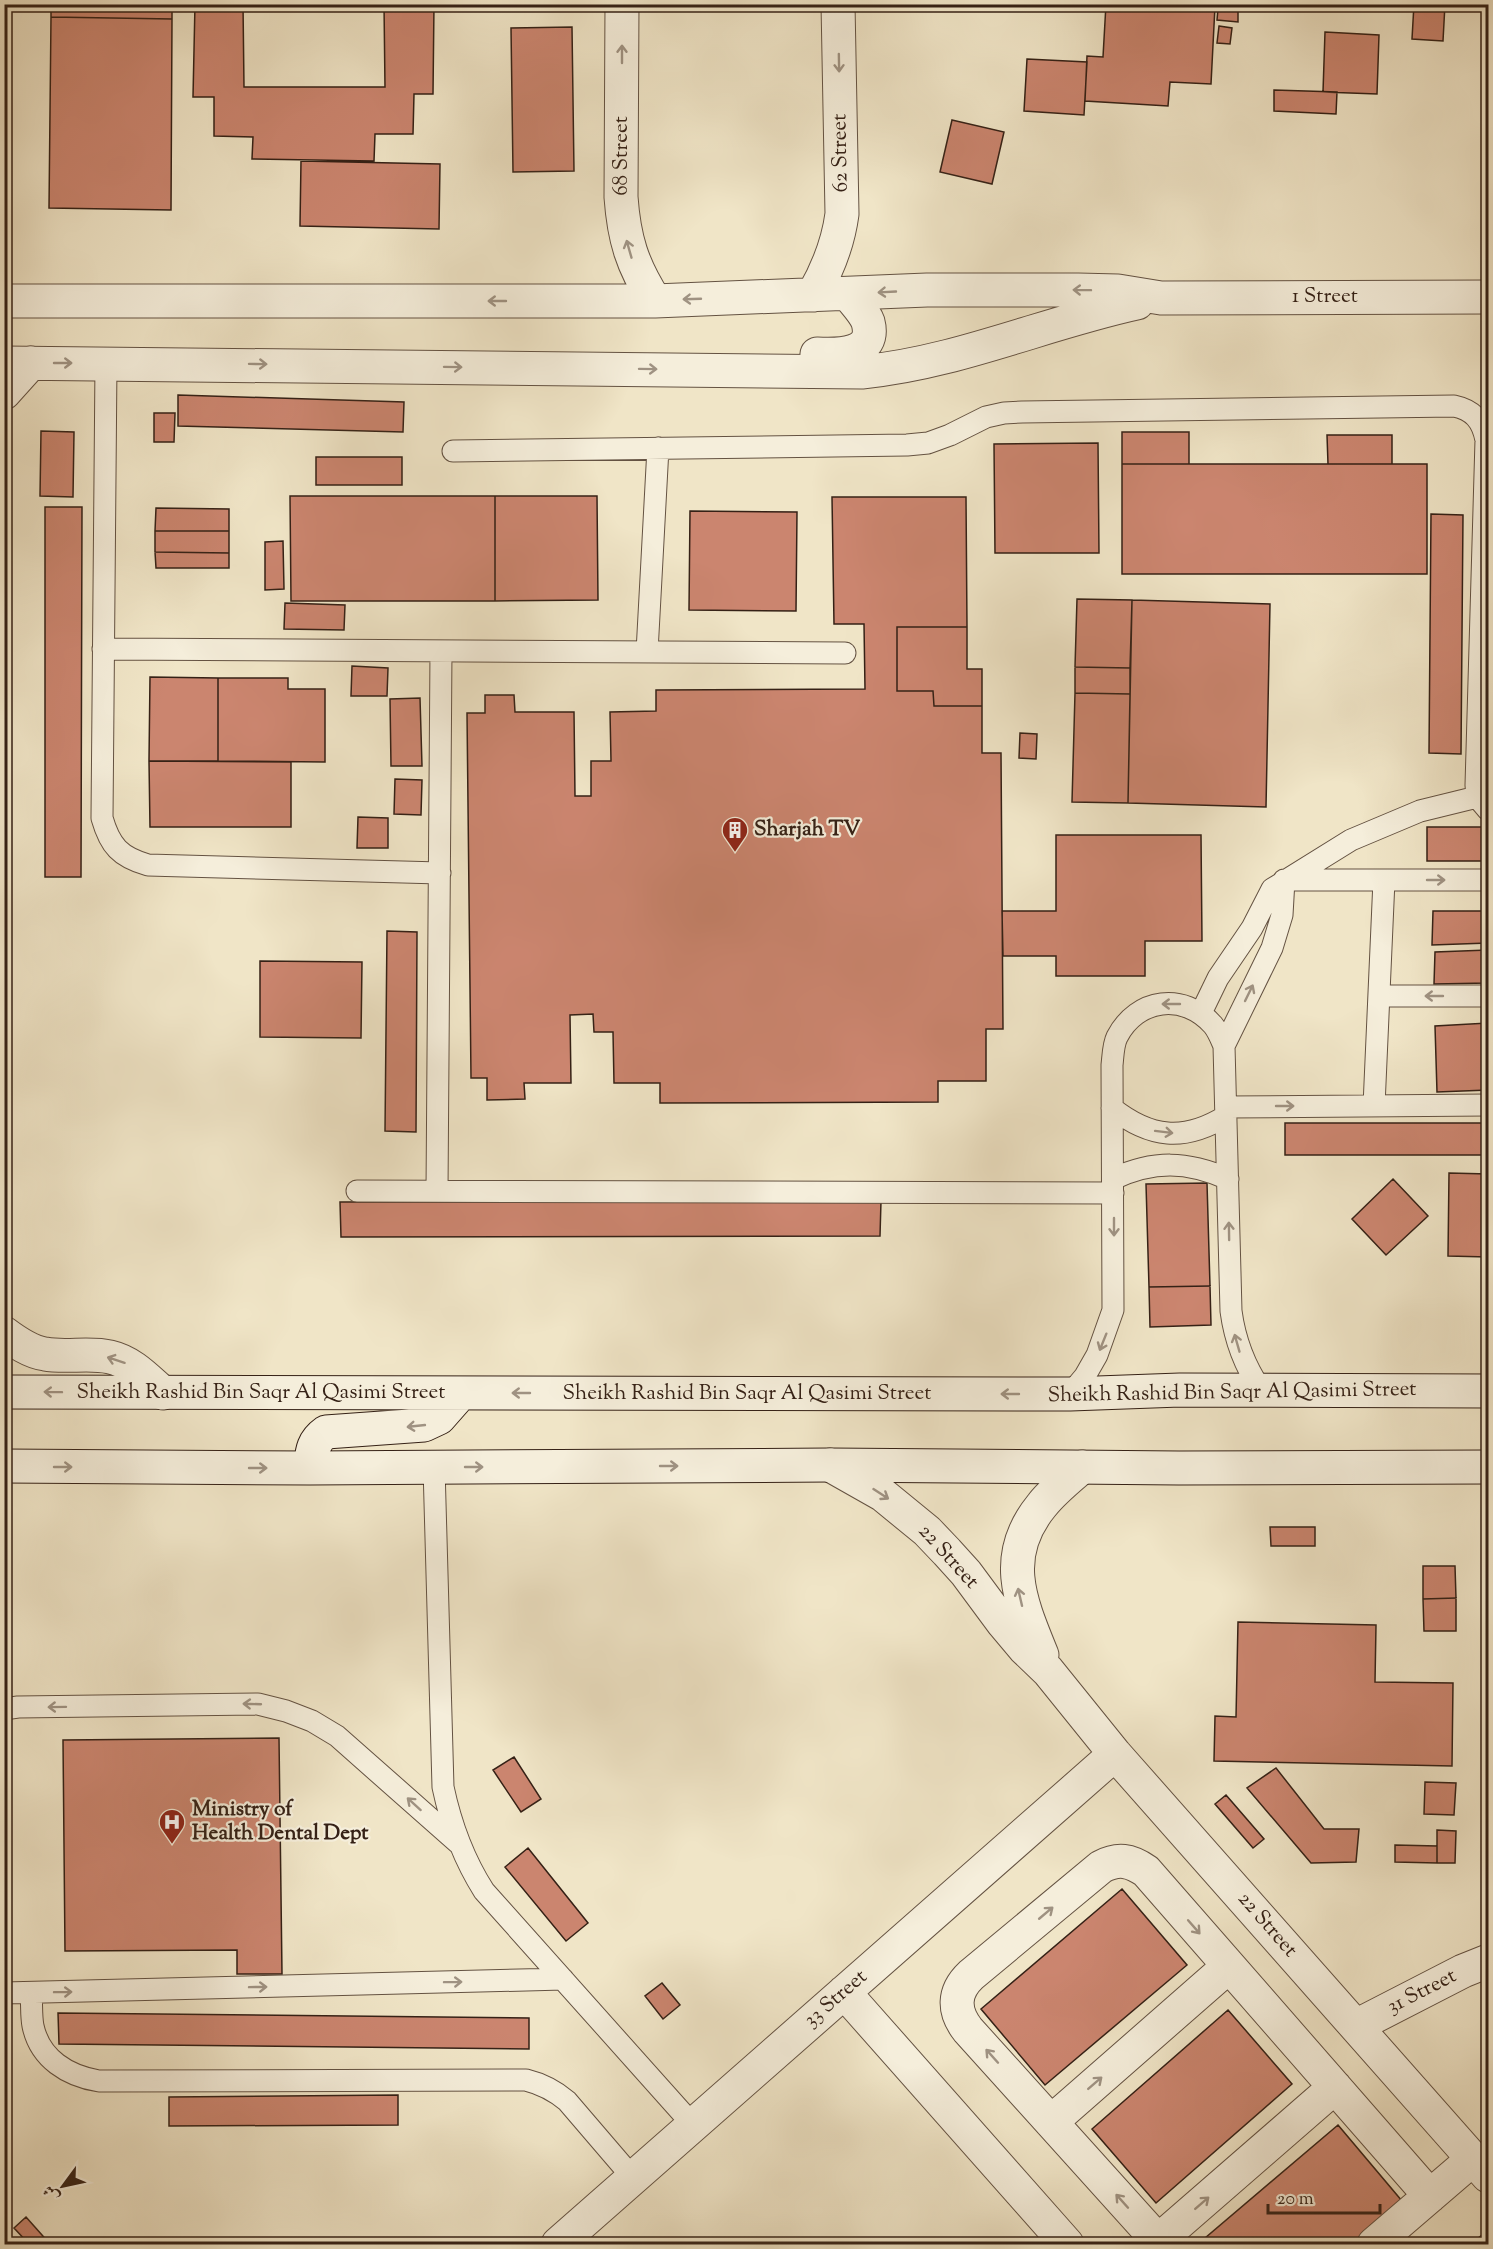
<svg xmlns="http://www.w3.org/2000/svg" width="1493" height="2249" viewBox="0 0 1493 2249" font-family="'Sorts Mill Goudy',Amiri,serif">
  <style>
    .building { fill: #cb856f; stroke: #352116; stroke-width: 1.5 }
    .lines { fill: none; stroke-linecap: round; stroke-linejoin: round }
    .lane-casing { stroke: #645242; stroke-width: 23 }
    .street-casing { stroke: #645242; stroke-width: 35 }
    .secondary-casing { stroke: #352116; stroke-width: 35 }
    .lane { stroke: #f5eedb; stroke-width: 21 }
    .street { stroke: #f5eedb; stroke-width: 33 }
    .secondary { stroke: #f5eedb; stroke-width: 33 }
    .oneway { stroke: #9f9282 }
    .labels { text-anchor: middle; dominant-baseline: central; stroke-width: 4.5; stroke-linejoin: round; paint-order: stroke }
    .street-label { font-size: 21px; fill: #352116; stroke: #f5eedb }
    .poi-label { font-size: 21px; font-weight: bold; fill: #352116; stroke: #f5eedb; text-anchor: start }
  </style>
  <rect width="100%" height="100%" fill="#f0e5c7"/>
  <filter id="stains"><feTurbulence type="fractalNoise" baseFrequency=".00333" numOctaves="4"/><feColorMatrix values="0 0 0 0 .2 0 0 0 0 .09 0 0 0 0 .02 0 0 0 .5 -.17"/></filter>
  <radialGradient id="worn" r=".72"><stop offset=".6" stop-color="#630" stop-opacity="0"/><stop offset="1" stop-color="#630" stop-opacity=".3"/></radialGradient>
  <path class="building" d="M51 4H172V19L51 17Z
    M195 4H243L244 87H385L384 4H434L433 94H414L413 134H375L374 161 252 159 253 137 214 136V97H193Z
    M1106 4 1215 6 1211 84 1170 82 1168 106 1085 101 1087 56 1103 57Z
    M1414 4H1445L1443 41 1412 39Z
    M1218 9 1238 10V22L1217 20Z
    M51 17 172 19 171 210 49 208Z
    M1219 26 1232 28 1230 44 1217 43Z
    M572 27 574 171 513 172 511 28Z
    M1325 32 1379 35 1377 94 1323 92Z
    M1027 59 1087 62 1084 115 1024 111Z
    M1274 90 1337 92 1336 114 1274 111Z
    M952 120 1004 132 992 184 940 172Z
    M301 161 440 164 439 229 300 226Z
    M178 395 404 402 403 432 178 426Z
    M154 413H175L174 442H154Z
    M41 431 74 432 73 497 40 496Z
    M1122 432H1189V464H1122Z
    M1327 435H1392V464H1328Z
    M1098 443 1099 553H995L994 444Z
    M316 457H402V485H316Z
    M1122 464H1427V574H1122Z
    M290 496H495V601H291Z
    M495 496H597L598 600 495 601Z
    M832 497H966L967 627H897V691H933L934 706H982V753H1001L1003 1029H986V1081H938V1102L660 1103V1083H614L613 1032H594L593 1014 570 1015 571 1083H524L525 1099 487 1100V1078H471L467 713H485V695H514L515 712H574L575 796H591V761H611L610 712 656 711V690L865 689 864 624H834Z
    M45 507H82L81 877H45Z
    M156 508 229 509V531H155Z
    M690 511 797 512 796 611 689 610Z
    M1431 514 1463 515 1461 754 1429 753Z
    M155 531H229V553L155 552Z
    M283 541 284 589 265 590V542Z
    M155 552 229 553V568H156Z
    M1077 599 1132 600 1130 668 1075 667Z
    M1132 600 1270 604 1266 807 1128 803Z
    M285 603 345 605 344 630 284 629Z
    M897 627H967V669H982V706H934L933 691H897Z
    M352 666 388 668 387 696H351Z
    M1075 667 1130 668V694L1075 693Z
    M150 677 218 678V761H149Z
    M218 678H288V689H325V762L218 761Z
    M1075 693 1130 694 1128 803 1072 802Z
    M420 698 422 766H391L390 699Z
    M1020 733 1037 734 1036 759 1019 758Z
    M149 761 291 762V827H150Z
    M395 779 422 780 421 815 394 814Z
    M358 817 388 818V848H357Z
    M1427 827H1488V861H1427Z
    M1056 835H1201L1202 941H1145V976H1056V956H1003L1002 911H1056Z
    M1433 911H1488V943L1432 945Z
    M387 931 417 932 416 1132 385 1131Z
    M1488 950V983L1434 984 1435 952Z
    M260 961 362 962 361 1038 260 1037Z
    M1488 1023V1090L1437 1092 1435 1026Z
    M1285 1123H1488V1155H1285Z
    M1449 1173 1488 1174V1257L1448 1256Z
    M1393 1179 1428 1216 1386 1255 1352 1219Z
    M1207 1183 1210 1286 1149 1287 1146 1184Z
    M881 1201 880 1236 341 1237 340 1202Z
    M1210 1286 1211 1325 1150 1327 1149 1287Z
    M1270 1527H1315V1546H1271Z
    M1423 1566H1455L1456 1598 1423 1599Z
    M1456 1598V1631H1424L1423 1599Z
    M1238 1622 1376 1625 1375 1682 1453 1683 1452 1766 1214 1761 1215 1716 1236 1717Z
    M279 1738 282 1974H237V1950L65 1951 63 1740Z
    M514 1757 541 1799 521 1812 493 1770Z
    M1276 1768 1324 1829H1359L1356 1862 1311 1863 1247 1788Z
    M1425 1782 1456 1783 1454 1815 1424 1814Z
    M1226 1795 1264 1839 1253 1848 1215 1804Z
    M1437 1830 1456 1831 1455 1863H1437Z
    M1395 1845 1437 1846V1863L1395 1862Z
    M528 1848 588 1923 566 1941 505 1867Z
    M1122 1889 1187 1965 1045 2085 981 2009Z
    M662 1983 680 2005 663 2019 645 1996Z
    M1228 2010 1292 2084 1156 2203 1092 2129Z
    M58 2013 529 2018V2049L59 2044Z
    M398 2095V2125L169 2126V2097Z
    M1338 2125 1402 2201 1351 2244H1198Z
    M26 2217 50 2244H29L14 2228Z
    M1488 2230V2244H1471Z"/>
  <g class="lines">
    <g class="lane-casing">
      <path id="lane" d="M106 363 102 818C110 846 120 857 148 865L440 873
        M453 451 907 445 928 443 950 435 986 417 1004 413 1022 412 1454 406C1473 410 1482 420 1486 440L1476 785 1477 797 1488 810
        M103 649 845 653
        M647 652 658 448
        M1284 880H1488
        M1379 996H1488
        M1201 1013 1218 978 1252 928 1272 889 1351 840 1420 811 1477 797
        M1224 1046 1272 948 1282 915 1284 880
        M1374 1106 1384 880
        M1226 1107 1488 1105
        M1112 1108C1150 1138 1184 1142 1226 1116
        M1113 1179C1154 1160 1187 1161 1228 1179
        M357 1191 1113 1193
        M437 1191 441 651
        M1070 1394 1085 1376 1097 1355 1113 1310 1112 1065C1113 1057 1113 1045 1117 1037 1137 998 1184 992 1213 1025 1218 1031 1221 1039 1224 1046L1231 1311C1235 1341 1244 1365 1261 1390
        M434 1467 443 1787C451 1825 463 1858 484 1891L693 2125
        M4 1709 18 1707 258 1704 286 1711 312 1721 337 1736 458 1843
        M4 1993 563 1979
        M31 1993C32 2004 31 2016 33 2026 40 2059 68 2076 99 2081L526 2080C542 2084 554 2090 567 2101L633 2178"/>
    </g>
    <g class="street-casing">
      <path id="street" d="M622 4 621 197C624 239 632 265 655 301
        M813 295C828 269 838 244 842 214L838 4
        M4 301H655L927 290H1078L1118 291 1161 298 1488 297
        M817 354C837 355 877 356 868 322 865 313 855 303 849 295
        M4 363 862 372C956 363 1045 323 1137 303
        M4 393 31 363
        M4 1333C16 1342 30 1352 45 1354 66 1358 89 1352 110 1357 132 1362 147 1379 163 1393
        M830 1465 883 1495 927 1531 947 1552 966 1573 1003 1623 1024 1648 1048 1671 1115 1754 1488 2176
        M1042 1655C1020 1601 1000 1556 1042 1505 1053 1491 1068 1479 1082 1467
        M844 1992 1067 2244
        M1356 2026 1463 1971 1488 1961
        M1051 2122 1229 1966
        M1158 2241 1335 2087
        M558 2244 1115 1754
        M1161 2244 968 2030C953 2011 953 1992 971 1975L1101 1867C1118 1858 1130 1860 1146 1871L1430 2196
        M1374 2244 1473 2159"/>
    </g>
    <g class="secondary-casing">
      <path id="secondary" d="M4 1392 1070 1394 1180 1390 1488 1391
        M4 1466 310 1468 830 1465 1179 1468 1488 1467
        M310 1468C312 1452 312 1442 326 1432L424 1425 439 1418 461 1393"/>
    </g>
    <use href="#lane" class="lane"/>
    <use href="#street" class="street"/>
    <use href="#secondary" class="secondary"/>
  </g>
  <defs><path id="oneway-shaft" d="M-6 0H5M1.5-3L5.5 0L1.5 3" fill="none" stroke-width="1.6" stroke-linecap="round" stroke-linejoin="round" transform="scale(1.5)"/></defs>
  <g class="oneway">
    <use href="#oneway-shaft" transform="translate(622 54) rotate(-90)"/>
    <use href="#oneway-shaft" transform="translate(839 63) rotate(89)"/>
    <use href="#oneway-shaft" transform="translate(629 249) rotate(-106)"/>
    <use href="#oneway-shaft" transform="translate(1082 290) rotate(-179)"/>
    <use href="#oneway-shaft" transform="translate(887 292) rotate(177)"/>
    <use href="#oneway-shaft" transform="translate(692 299) rotate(178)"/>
    <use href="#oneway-shaft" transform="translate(497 301) rotate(180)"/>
    <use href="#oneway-shaft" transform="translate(63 363)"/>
    <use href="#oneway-shaft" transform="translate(258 364) rotate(1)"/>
    <use href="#oneway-shaft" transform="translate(453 367) rotate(1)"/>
    <use href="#oneway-shaft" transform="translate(648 369) rotate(1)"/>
    <use href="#oneway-shaft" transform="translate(1436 880)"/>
    <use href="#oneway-shaft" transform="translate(1249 993) rotate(-64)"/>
    <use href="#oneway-shaft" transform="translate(1434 996) rotate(-180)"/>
    <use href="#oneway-shaft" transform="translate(1171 1004) rotate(-180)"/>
    <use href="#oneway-shaft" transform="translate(1285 1106)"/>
    <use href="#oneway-shaft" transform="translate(1164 1132) rotate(7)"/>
    <use href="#oneway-shaft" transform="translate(1114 1227) rotate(90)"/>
    <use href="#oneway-shaft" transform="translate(1229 1231) rotate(-91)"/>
    <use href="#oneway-shaft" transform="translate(1103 1342) rotate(112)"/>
    <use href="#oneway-shaft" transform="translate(1237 1343) rotate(-106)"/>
    <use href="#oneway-shaft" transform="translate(116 1360) rotate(-162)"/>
    <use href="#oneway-shaft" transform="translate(53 1392) rotate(-179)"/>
    <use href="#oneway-shaft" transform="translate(521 1393) rotate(-180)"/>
    <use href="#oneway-shaft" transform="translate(1010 1394) rotate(-180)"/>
    <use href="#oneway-shaft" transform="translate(416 1426) rotate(174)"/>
    <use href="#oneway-shaft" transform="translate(669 1466)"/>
    <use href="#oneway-shaft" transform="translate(63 1467)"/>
    <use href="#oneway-shaft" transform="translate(474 1467)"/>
    <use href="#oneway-shaft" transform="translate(258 1468)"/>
    <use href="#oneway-shaft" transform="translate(881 1494) rotate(33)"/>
    <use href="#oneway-shaft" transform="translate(1020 1597) rotate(-103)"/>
    <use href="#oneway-shaft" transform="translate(252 1704) rotate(-178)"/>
    <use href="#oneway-shaft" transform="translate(57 1707) rotate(179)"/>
    <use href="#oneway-shaft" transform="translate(414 1804) rotate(-138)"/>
    <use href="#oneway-shaft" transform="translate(1046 1913) rotate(-40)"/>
    <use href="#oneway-shaft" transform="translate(1194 1927) rotate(49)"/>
    <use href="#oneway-shaft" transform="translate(453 1982) rotate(-1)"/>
    <use href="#oneway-shaft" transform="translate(258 1987) rotate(-1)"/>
    <use href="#oneway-shaft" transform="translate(63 1992) rotate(-1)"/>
    <use href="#oneway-shaft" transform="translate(992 2056) rotate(-132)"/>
    <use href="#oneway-shaft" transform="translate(1095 2083) rotate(-41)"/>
    <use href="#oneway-shaft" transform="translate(1122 2201) rotate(-132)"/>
    <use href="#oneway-shaft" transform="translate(1202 2203) rotate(-41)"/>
  </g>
  <defs>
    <g id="building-pin" transform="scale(1.35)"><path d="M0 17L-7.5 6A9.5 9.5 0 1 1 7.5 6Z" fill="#8f2418" stroke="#f5eedb"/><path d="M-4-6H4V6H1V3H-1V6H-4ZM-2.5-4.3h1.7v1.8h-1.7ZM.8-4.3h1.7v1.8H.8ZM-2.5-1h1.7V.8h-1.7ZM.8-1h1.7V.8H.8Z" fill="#fff"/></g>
    <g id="hospital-pin" transform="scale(1.35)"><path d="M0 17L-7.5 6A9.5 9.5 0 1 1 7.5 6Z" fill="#8f2418" stroke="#f5eedb"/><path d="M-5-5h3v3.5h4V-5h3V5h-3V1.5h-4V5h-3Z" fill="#fff"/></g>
  </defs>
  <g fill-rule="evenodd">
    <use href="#building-pin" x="735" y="830"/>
    <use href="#hospital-pin" x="172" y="1822"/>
  </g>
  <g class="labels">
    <g class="street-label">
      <text transform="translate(841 153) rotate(-91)">62 Street</text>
      <text transform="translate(622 156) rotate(-90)">68 Street</text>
      <text x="1325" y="297">1 Street</text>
      <text x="261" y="1393">Sheikh Rashid Bin Saqr Al Qasimi Street</text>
      <text transform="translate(1232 1393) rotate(-1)">Sheikh Rashid Bin Saqr Al Qasimi Street</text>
      <text x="747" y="1394">Sheikh Rashid Bin Saqr Al Qasimi Street</text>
      <text transform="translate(948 1557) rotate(48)">22 Street</text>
      <text transform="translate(1267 1925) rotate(49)">22 Street</text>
      <text transform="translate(1422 1992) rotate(-27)">31 Street</text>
      <text transform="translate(836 1999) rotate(-41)">33 Street</text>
    </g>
    <g class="poi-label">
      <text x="754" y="830">Sharjah TV</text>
      <text x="192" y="1810">Ministry of<tspan x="192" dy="24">Health Dental Dept</tspan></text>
    </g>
  </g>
  <rect width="1493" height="2249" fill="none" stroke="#f0e5c7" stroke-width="24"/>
  <rect x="6" y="6" width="1481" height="2237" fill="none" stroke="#352116" stroke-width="3"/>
  <rect x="12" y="12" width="1469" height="2225" fill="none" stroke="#352116" stroke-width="1.5"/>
  <g transform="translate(63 2186) rotate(237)" stroke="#f5eedb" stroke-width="4.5" paint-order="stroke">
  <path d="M0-4.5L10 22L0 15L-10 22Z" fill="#352116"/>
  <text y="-9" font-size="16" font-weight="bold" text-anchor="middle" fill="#352116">ش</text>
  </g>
  <path d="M1268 2204v9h112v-9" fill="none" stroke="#352116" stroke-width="3"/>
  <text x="1277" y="2204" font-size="18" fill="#352116" stroke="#f5eedb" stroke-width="4.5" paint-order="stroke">20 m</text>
  <rect width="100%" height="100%" filter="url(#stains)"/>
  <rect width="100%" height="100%" fill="url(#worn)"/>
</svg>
